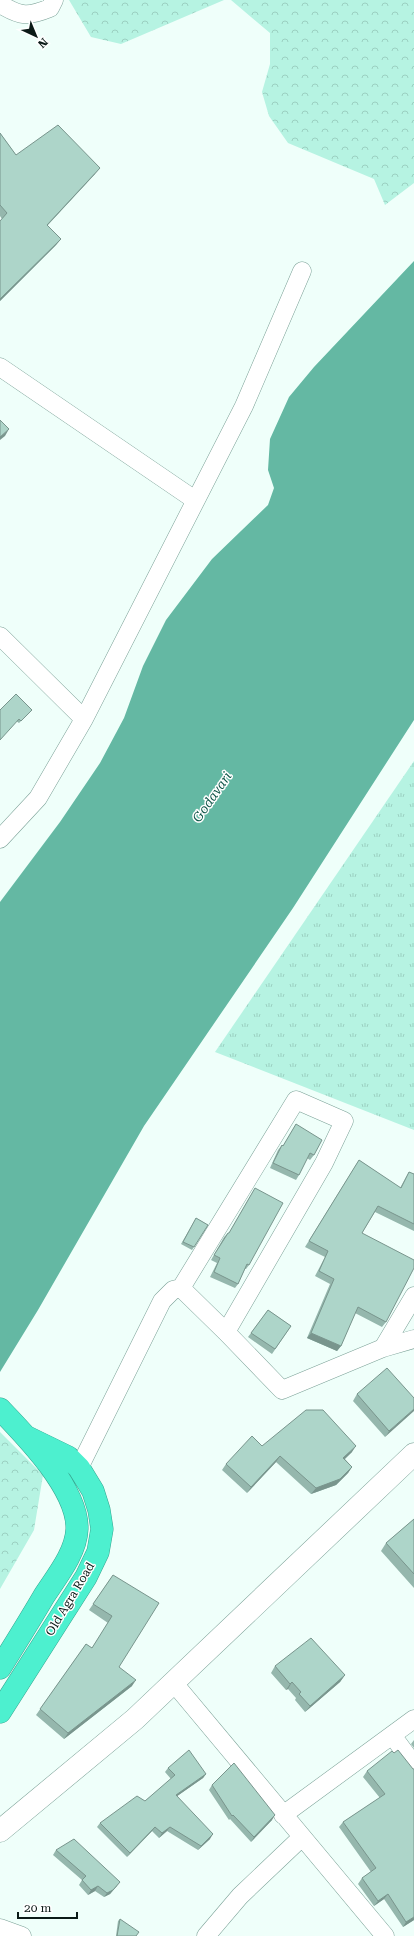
<svg xmlns="http://www.w3.org/2000/svg" width="414" height="1936" viewBox="0 0 414 1936" font-family="'Roboto Serif',serif">
  <style>
    .grass { fill: url(#grass-tufts) }
    .forest { fill: url(#forest-crowns) }
    .water { fill: #64b8a3 }
    .lines { fill: none; stroke-linecap: round; stroke-linejoin: round }
    .street-casing { stroke: #7ba197; stroke-width: 19 }
    .secondary-casing { stroke: #7ba197; stroke-width: 23 }
    .highway-casing { stroke: #36a58f; stroke-width: 23 }
    .street { stroke: #fff; stroke-width: 18 }
    .secondary { stroke: #fff; stroke-width: 22 }
    .highway { stroke: #4df0cf; stroke-width: 22 }
    .wall { fill: #95b7ad }
    .shaded-wall { fill: #79958d }
    .building { fill: #add5c9; stroke: #79958d }
    .labels { text-anchor: middle; dominant-baseline: central; stroke-width: 3; stroke-linejoin: round; paint-order: stroke }
    .street-label { font-size: 12px; fill: #0b1a17; stroke: #fff }
    .water-label { font-size: 13px; font-style: italic; fill: #0d5547; stroke: #fff }
  </style>
  <defs>
    <pattern id="grass-tufts" width="24" height="20" patternUnits="userSpaceOnUse"><rect width="24" height="20" fill="#b6f3e2"/><path d="M3 7l-1-3M5 7V3M7 7l1-3M15 17l-1-3M17 17v-4M19 17l1-3" fill="none" stroke="#9bd0c1"/></pattern>
    <pattern id="forest-crowns" width="20" height="18" patternUnits="userSpaceOnUse"><rect width="20" height="18" fill="#b6f3e2"/><path d="M2 6a3 3 0 1 1 6 0M12 15a3 3 0 1 1 6 0" fill="none" stroke="#9bd0c1"/></pattern>
  </defs>
  <rect width="100%" height="100%" fill="#effffa"/>
  <path class="grass" d="M414 761V1130L215 1052Z"/>
  <path class="forest" d="M69 0H224L121 44 91 37Z
    M231 0H414V183L385 205 374 179 288 143 269 116 262 92 270 64V33Z
    M0 1432 43 1475 34 1530 0 1589Z"/>
  <path class="water" d="M414 261V720L293 908 144 1126 38 1310 0 1372V902L60 822 100 763 124 718 143 666 166 620 212 559 268 505 274 488 268 470 270 439 289 397 314 367Z"/>
  <g class="lines">
    <g class="street-casing">
      <path id="street" d="M0 4C21 17 28 17 50 8L54 0
        M0 367 195 500
        M0 636 84 719 38 798 0 839
        M84 719 244 406 302 271
        M181 1288 296 1100 344 1121 324 1163 226 1332
        M383 1348 414 1296
        M79 1468 162 1301 173 1290 181 1288 226 1332 282 1390 383 1348 414 1339
        M173 1682 385 1936
        M392 1735 414 1765
        M283 1815 414 1719
        M0 1928 22 1936
        M206 1936 240 1896 302 1837"/>
    </g>
    <g class="secondary-casing">
      <path id="secondary" d="M0 1831 135 1719 414 1454"/>
    </g>
    <g class="highway-casing">
      <path id="highway" d="M0 1409C26 1436 78 1489 77 1529 76 1553 57 1576 44 1596 30 1620 15 1644 0 1668
        M0 1712 86 1577 98 1552 102 1529 99 1510 93 1491 79 1468 68 1457 27 1437"/>
    </g>
    <use href="#street" class="street"/>
    <use href="#secondary" class="secondary"/>
    <use href="#highway" class="highway"/>
  </g>
  <path class="wall" d="M0 133 16 155 95 174 47 226 61 239 56 245 0 301V221L2 219 0 216Z
    M0 710 30 712 19 723Z
    M296 1124 314 1155 310 1160 307 1158 299 1175 296 1180 270 1168 278 1150 282 1145 283 1146Z
    M359 1160 400 1188 406 1177 409 1172 414 1174V1231L375 1212 362 1233 386 1322 382 1327 355 1313 341 1346 337 1351 307 1338 330 1284 315 1276 325 1257 305 1247Z
    M255 1188 249 1265 246 1269H245L238 1284 235 1288 210 1277 217 1263 211 1260 224 1237 228 1233H229Z
    M196 1218 208 1225 192 1250 181 1244Z
    M268 1310 291 1326 272 1354 248 1337Z
    M357 1394 414 1398 385 1437 353 1401Z
    M262 1446 352 1452 345 1459 352 1467 348 1473 336 1485 311 1494 276 1462 247 1493 222 1470 226 1464Z
    M414 1519V1588L381 1551 386 1543Z
    M113 1575 119 1667 132 1686 64 1739 36 1715 86 1644 92 1648 108 1623 89 1610Z
    M275 1666 345 1675 340 1682 305 1712 295 1700 296 1698 288 1689 286 1690 271 1673Z
    M414 1740V1748L411 1744Z
    M394 1753 413 1769 414 1920 403 1927 384 1899 374 1906 358 1884 362 1878 371 1872 339 1827 343 1822 380 1798 363 1777 367 1771Z
    M168 1768 206 1774 203 1778 177 1796 210 1839 198 1850 167 1831 159 1838 152 1831 127 1857 97 1827 100 1823 145 1801 171 1779 165 1772Z
    M212 1785 272 1820 251 1842 230 1819 229 1820 209 1790Z
    M56 1850 117 1886 110 1894 104 1897 95 1891 88 1895 79 1885 82 1880 53 1855Z
    M120 1919 136 1936H116L118 1921Z"/>
  <path class="shaded-wall" d="M100 168 95 174 42 231 47 225Z
    M61 239 56 245 0 301V299Z
    M9 429 5 436 0 440V437Z
    M311 1333 341 1346 337 1351 307 1338Z
    M414 1409V1411L385 1437 389 1431Z
    M356 1446 352 1452 339 1464 343 1458Z
    M280 1456 276 1462 247 1493 251 1487Z
    M352 1467 348 1473 336 1485 311 1494 316 1488Z
    M345 1675 340 1682 305 1712 310 1706Z
    M136 1680 132 1686 64 1739 68 1733Z
    M292 1682 288 1689 286 1690 290 1684Z
    M206 1774 203 1778 173 1799 176 1795Z
    M275 1815 272 1820 251 1842 254 1837Z
    M155 1827 152 1831 127 1857 130 1853Z
    M170 1827 167 1831 159 1838 162 1833Z
    M213 1834 210 1839 198 1850 201 1846Z
    M120 1882 110 1894 104 1897 107 1893Z
    M98 1886 95 1891 88 1895 91 1890Z
    M388 1894 384 1899 374 1906 378 1901Z
    M414 1917V1920L403 1927 406 1922Z"/>
  <path class="building" d="M58 125 100 168 47 225 61 239 0 299V221L7 213 0 205V133L16 155Z
    M0 420 9 429 0 437Z
    M16 694 32 710 21 721 19 719 0 740V710Z
    M296 1124 322 1140 314 1155 310 1153 299 1175 273 1163 282 1145 283 1146Z
    M359 1160 401 1188 409 1172 414 1174V1224L378 1206 362 1233 414 1260V1268L386 1322 358 1307 341 1346 311 1333 334 1279 319 1271 328 1251 309 1241Z
    M255 1188 283 1203 249 1265 247 1264 238 1284 214 1272 220 1258 214 1255 228 1233H229Z
    M196 1218 208 1225 194 1247 183 1242Z
    M268 1310 291 1326 275 1349 251 1333Z
    M387 1368 414 1398V1409L389 1431 357 1394Z
    M306 1410H323L356 1446 343 1458 352 1467 340 1479 316 1488 280 1456 251 1487 226 1464 252 1436 262 1446Z
    M414 1519V1574L386 1543Z
    M113 1575 159 1603 119 1667 136 1680 68 1733 40 1709 86 1644 92 1648 112 1616 93 1604Z
    M311 1638 345 1675 310 1706 299 1694 301 1692 292 1682 290 1684 275 1666Z
    M189 1750 206 1774 176 1795 213 1834 201 1846 170 1827 162 1833 155 1827 130 1853 100 1823 137 1796 145 1801 175 1775 168 1768Z
    M398 1750 413 1769H414V1917L406 1922 388 1894 378 1901 362 1878 376 1868 343 1822 385 1794 367 1771 392 1751 394 1753Z
    M234 1763 275 1815 254 1837 233 1815 232 1816 212 1785Z
    M74 1839 120 1882 113 1890 107 1893 98 1886 91 1890 82 1880 86 1876 56 1850Z
    M120 1919 139 1932 136 1936H117Z"/>
  <g class="labels">
    <g class="street-label">
      <text transform="translate(70 1599) rotate(-59)">Old Agra Road</text>
    </g>
    <g class="water-label">
      <text transform="translate(212 797) rotate(-55)">Godavari</text>
    </g>
  </g>
  <g transform="translate(36 36) rotate(136)" stroke="#ffffff" stroke-width="3" paint-order="stroke">
  <path d="M0-3L7 15L0 10L-7 15Z" fill="#0b1a17"/>
  <text y="-6" font-size="11" font-weight="bold" text-anchor="middle" fill="#0b1a17">N</text>
  </g>
  <path d="M18 1912v6h59v-6" fill="none" stroke="#0b1a17" stroke-width="2"/>
  <text x="24" y="1912" font-size="12" fill="#0b1a17" stroke="#ffffff" stroke-width="3" paint-order="stroke">20 m</text>
</svg>
